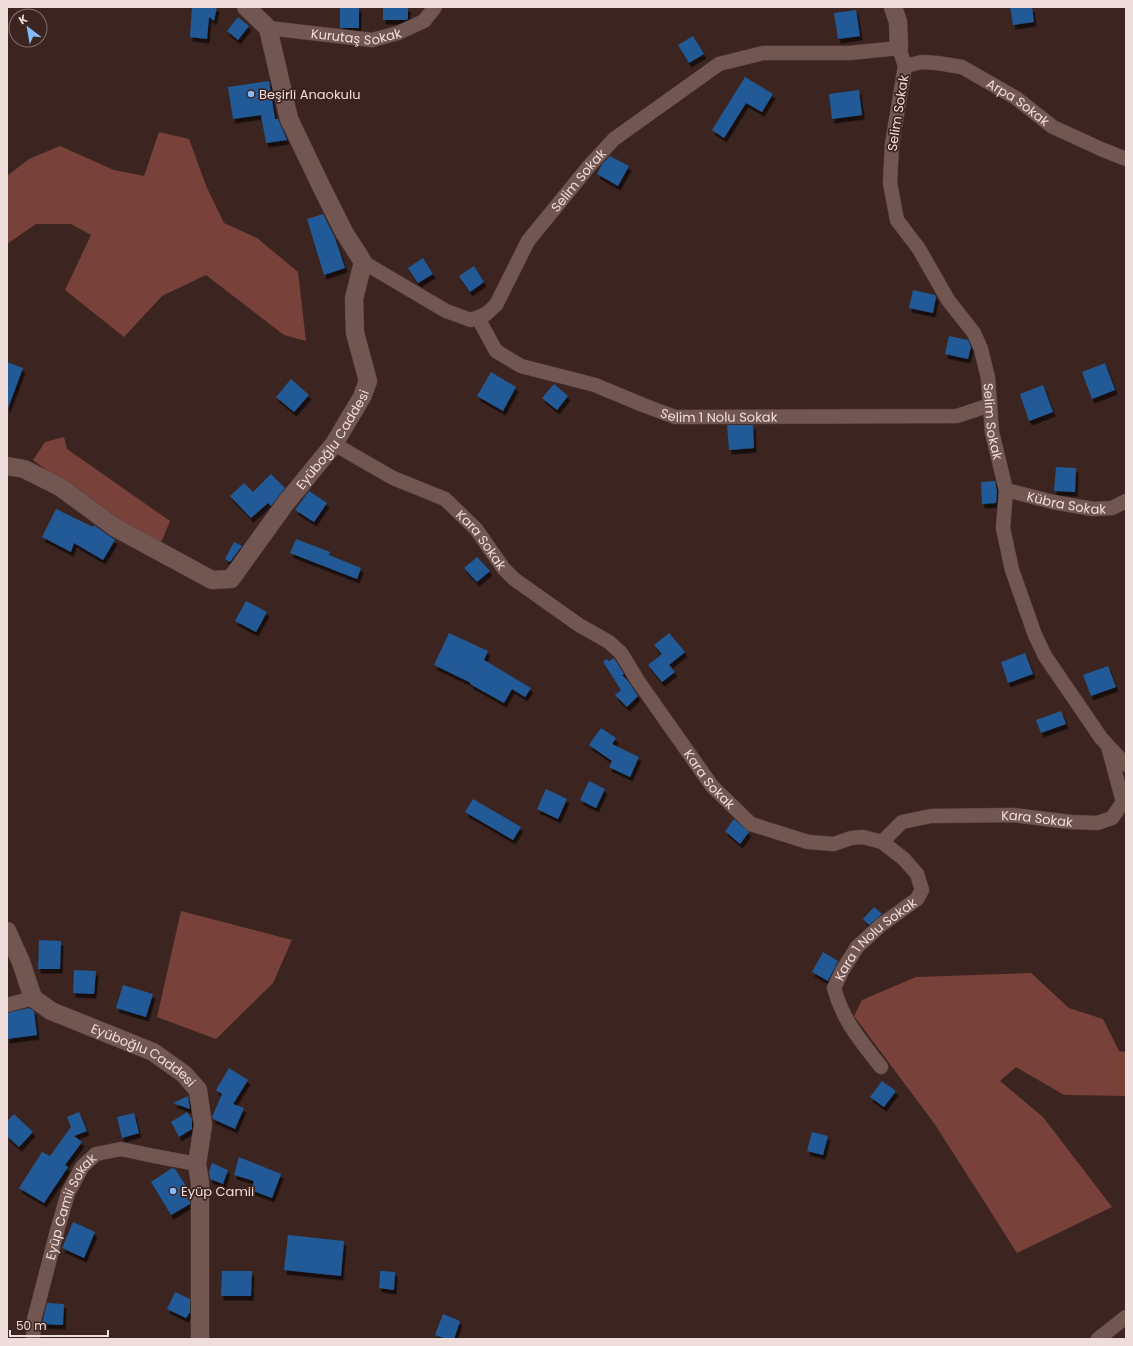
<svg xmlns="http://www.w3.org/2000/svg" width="1133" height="1346" viewBox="0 0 1133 1346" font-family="Poppins,sans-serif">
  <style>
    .green { fill: #78413a }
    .building { fill: #215a97; filter: url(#shadow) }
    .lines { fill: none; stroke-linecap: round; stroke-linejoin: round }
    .minor-casing { stroke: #574240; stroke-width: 15 }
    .tertiary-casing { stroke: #574240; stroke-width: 19 }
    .minor { stroke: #725652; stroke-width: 14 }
    .tertiary { stroke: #725652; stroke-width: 18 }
    .poi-dot { fill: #85bbfb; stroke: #3c2420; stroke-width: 1.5 }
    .labels { text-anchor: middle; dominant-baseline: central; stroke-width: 3.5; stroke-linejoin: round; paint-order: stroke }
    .street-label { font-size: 13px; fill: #eeddda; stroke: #3c2420 }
    .poi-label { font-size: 13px; fill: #eeddda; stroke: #3c2420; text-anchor: start }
  </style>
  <defs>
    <filter id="shadow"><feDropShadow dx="2.5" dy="4.5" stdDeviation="0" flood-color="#0009"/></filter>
  </defs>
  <rect width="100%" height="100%" fill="#3c2420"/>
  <path class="green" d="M159 132 189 139 207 188 224 223 257 238 298 272 306 341 284 335 206 275 162 296 124 337 65 290 91 235 71 224H36L7 244V176L29 159 60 146 114 170 144 176Z
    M64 437 67 449 170 521 158 550 117 523 33 460 45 442Z
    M181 911 292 940 273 983 216 1039 157 1017Z
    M1031 973 1069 1008 1103 1019 1119 1051 1126 1052V1096L1064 1095 1016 1067 1000 1081 1043 1117 1112 1207 1017 1253 934 1123 854 1016 862 1000 916 977Z"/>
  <path class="building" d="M192 7H217L214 21 209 17 207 39 190 37Z
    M340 7H359V28H340Z
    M383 7H408V19L405 20H383Z
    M1010 7H1032L1034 22 1013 25Z
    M856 10 860 36 838 39 834 13Z
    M238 17 249 26 238 40 227 31Z
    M693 36 704 54 689 63 678 45Z
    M745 77 773 94 762 112 746 103 724 138 712 130Z
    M269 81 275 119H278L287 140 266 143 261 115 233 119 228 87Z
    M859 90 862 115 832 119 829 94Z
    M610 156 629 166 618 186 597 174 602 164Z
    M323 214 335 238 345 268 324 275 307 219Z
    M423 258 433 274 418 283 408 268Z
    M474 266 484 282 470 292 459 276Z
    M913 290 935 295 936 297 933 313 909 308Z
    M949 336 968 340 971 347 968 359 945 354Z
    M7 362 23 368 8 408H7Z
    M1105 363 1115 390 1092 399 1082 372Z
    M491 372 516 387 503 411 477 396Z
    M291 379 309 395 294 412 276 397Z
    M554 384 568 396 557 410 542 398Z
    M1043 385 1053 412 1029 421 1020 394Z
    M727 425H753L754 448 729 450Z
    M1056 467 1076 468 1075 492 1054 491Z
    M271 474 285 488 271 506 268 503 251 518 230 496 244 483 253 492Z
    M995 481 997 491 996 503 982 504 981 482Z
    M309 491 327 503 314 522 295 510Z
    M56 509 93 527 94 525 115 540 103 560 74 543 71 552 42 537Z
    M296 539 330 552 329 555 361 568 357 579 290 553Z
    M234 542 242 546 230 562 225 559Z
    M477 557 490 571 477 582 464 568Z
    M246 601 267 612 256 632 235 621Z
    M449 633 488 651 484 660 531 688 525 697 512 689 504 703 470 684 471 683 434 665Z
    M669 633 685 652 669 665 675 672 662 682 648 665 662 654 654 645Z
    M1025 653 1033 674 1008 683 1001 662Z
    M614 658 624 674 622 675 628 681 638 696 627 707 615 695 621 690 603 662 606 659 609 661Z
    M1108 666 1116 687 1091 696 1083 675Z
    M1061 711 1066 724 1041 733 1036 720Z
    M601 728 616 738 612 744 639 757 630 777 609 767 612 761 589 745Z
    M589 781 605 789 596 808 580 800Z
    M546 789 567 799 558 819 537 809Z
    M473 799 521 827 513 840 465 812Z
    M734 819 749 832 740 844 725 831Z
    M874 907 882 914 869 925 863 919Z
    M39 940 61 941 60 969H38Z
    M823 952 838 961 828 981 812 972Z
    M74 970 96 971 94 994 73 993Z
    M123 985 153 994 146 1017 116 1008Z
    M29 1008 34 1011 37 1035 7 1039V1013Z
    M229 1068 248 1080 233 1104 244 1108 235 1129 213 1119 212 1117 222 1094 216 1090Z
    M882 1081 896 1091 884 1107 870 1097Z
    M188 1096 190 1109 173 1103Z
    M79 1112 87 1131 74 1136 82 1142 65 1165 68 1167 44 1203 19 1188 42 1152 50 1156 71 1127 67 1117Z
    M187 1112 192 1119V1129L179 1137 171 1122Z
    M134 1113 139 1133 122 1138 117 1117Z
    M14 1114 33 1132 19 1147 7 1136V1121Z
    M812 1132 828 1136 823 1155 807 1151Z
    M239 1157 281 1174 272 1198 251 1190 254 1181 234 1175Z
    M212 1163 228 1170 223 1184 210 1179 209 1171Z
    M172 1168 175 1169 190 1192V1204L171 1215 151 1182Z
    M73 1222 95 1232 84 1258 62 1248Z
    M288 1235 344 1241 341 1276 284 1270Z
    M222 1271H252L251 1296H221Z
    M380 1271 395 1272 394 1290 379 1288Z
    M175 1292 190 1299V1312L186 1318 167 1309Z
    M47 1303 64 1304 63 1325 42 1324Z
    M443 1314 460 1321 454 1339H446L435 1335Z"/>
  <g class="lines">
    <g class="minor-casing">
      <g id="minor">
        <path id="s1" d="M268 28 372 40 398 33 424 21 435 7"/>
        <path id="s2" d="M905 66 922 62 937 63 962 67 1016 98 1053 127 1101 149 1126 159"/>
        <path id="s3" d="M363 262 446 311 471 320 486 314 496 305 528 241 590 165 614 139 719 64 763 53H850L899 48 905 66 892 144 890 183 897 220 919 249 948 300 974 333 981 349 988 378 992 432 1006 490 1003 528 1012 570 1035 635 1045 656 1101 738 1126 765"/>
        <path id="s4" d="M478 318 496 351 521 366 595 385 643 405 675 417 957 416 990 405"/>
        <path id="s5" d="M334 444 393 478 445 499 476 529 504 569 514 579 579 625 609 642 621 653 638 681 712 786 751 824 808 842 834 844 851 838 863 837 882 842 902 822 931 816 1013 815 1071 822 1097 823 1112 818 1123 802 1108 746"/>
        <path id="s6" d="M1006 490 1053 502 1093 509 1112 508 1126 501"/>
        <path d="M7 1005 33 998"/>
        <path id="s7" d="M881 1067C860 1040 843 1021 834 988L842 971 857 947 881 925 917 899 922 890 917 874 904 859 882 842"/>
        <path id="s8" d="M33 1339 34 1320 57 1231 68 1193 82 1167 96 1154 121 1149 154 1156 197 1164"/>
        <path d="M1098 1339 1126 1317"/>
      </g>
    </g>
    <g class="tertiary-casing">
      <g id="tertiary">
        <path d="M893 7 898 22 899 48"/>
        <path id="s9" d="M7 466 24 469 60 487 116 528 212 580 231 579 285 504 334 444 362 397 368 381 355 333 354 299 363 262 344 232 322 188 289 119 268 28 246 7"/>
        <path id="s10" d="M7 931 21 962 33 998 51 1011 153 1052 184 1074 198 1090 203 1125 197 1164 200 1183V1339"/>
      </g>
    </g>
    <use href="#minor" class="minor"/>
    <use href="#tertiary" class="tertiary"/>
  </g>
  <g class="poi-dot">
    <circle cx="251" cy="94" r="4"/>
    <circle cx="173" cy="1191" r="4"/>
  </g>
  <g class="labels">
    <g class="street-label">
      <text stroke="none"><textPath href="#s1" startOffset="89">Kurutaş Sokak</textPath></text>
      <text stroke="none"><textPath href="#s2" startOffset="124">Arpa Sokak</textPath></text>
      <text transform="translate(898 113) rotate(-81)">Selim Sokak</text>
      <text stroke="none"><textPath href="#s3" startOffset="303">Selim Sokak</textPath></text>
      <text stroke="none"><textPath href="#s4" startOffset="273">Selim 1 Nolu Sokak</textPath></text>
      <text stroke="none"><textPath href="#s3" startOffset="1071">Selim Sokak</textPath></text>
      <text stroke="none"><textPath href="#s9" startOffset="428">Eyüboğlu Caddesi</textPath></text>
      <text stroke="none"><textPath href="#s6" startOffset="62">Kübra Sokak</textPath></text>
      <text stroke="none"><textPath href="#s5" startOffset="179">Kara Sokak</textPath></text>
      <text stroke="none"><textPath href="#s5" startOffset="515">Kara Sokak</textPath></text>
      <text stroke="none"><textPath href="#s5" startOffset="876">Kara Sokak</textPath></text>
      <text stroke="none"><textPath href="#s7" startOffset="158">Kara 1 Nolu Sokak</textPath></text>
      <text stroke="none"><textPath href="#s10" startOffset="197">Eyüboğlu Caddesi</textPath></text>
      <text stroke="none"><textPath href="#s8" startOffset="139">Eyüp Camii Sokak</textPath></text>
    </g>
    <g class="poi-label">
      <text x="259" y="94">Beşirli Anaokulu</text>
      <text x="181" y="1191">Eyüp Camii</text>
    </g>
  </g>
  <rect width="1133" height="1346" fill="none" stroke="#eeddda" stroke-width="16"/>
  <g transform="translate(28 28) rotate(329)"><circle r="19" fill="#3c2420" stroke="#836e6a"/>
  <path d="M0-3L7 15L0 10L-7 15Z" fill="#85bbfb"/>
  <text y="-6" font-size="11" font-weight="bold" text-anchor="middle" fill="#eeddda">K</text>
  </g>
  <path d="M10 1330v6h98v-6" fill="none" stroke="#eeddda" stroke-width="2"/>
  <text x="16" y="1330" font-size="12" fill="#eeddda" stroke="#3c2420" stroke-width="3" paint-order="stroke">50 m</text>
</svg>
